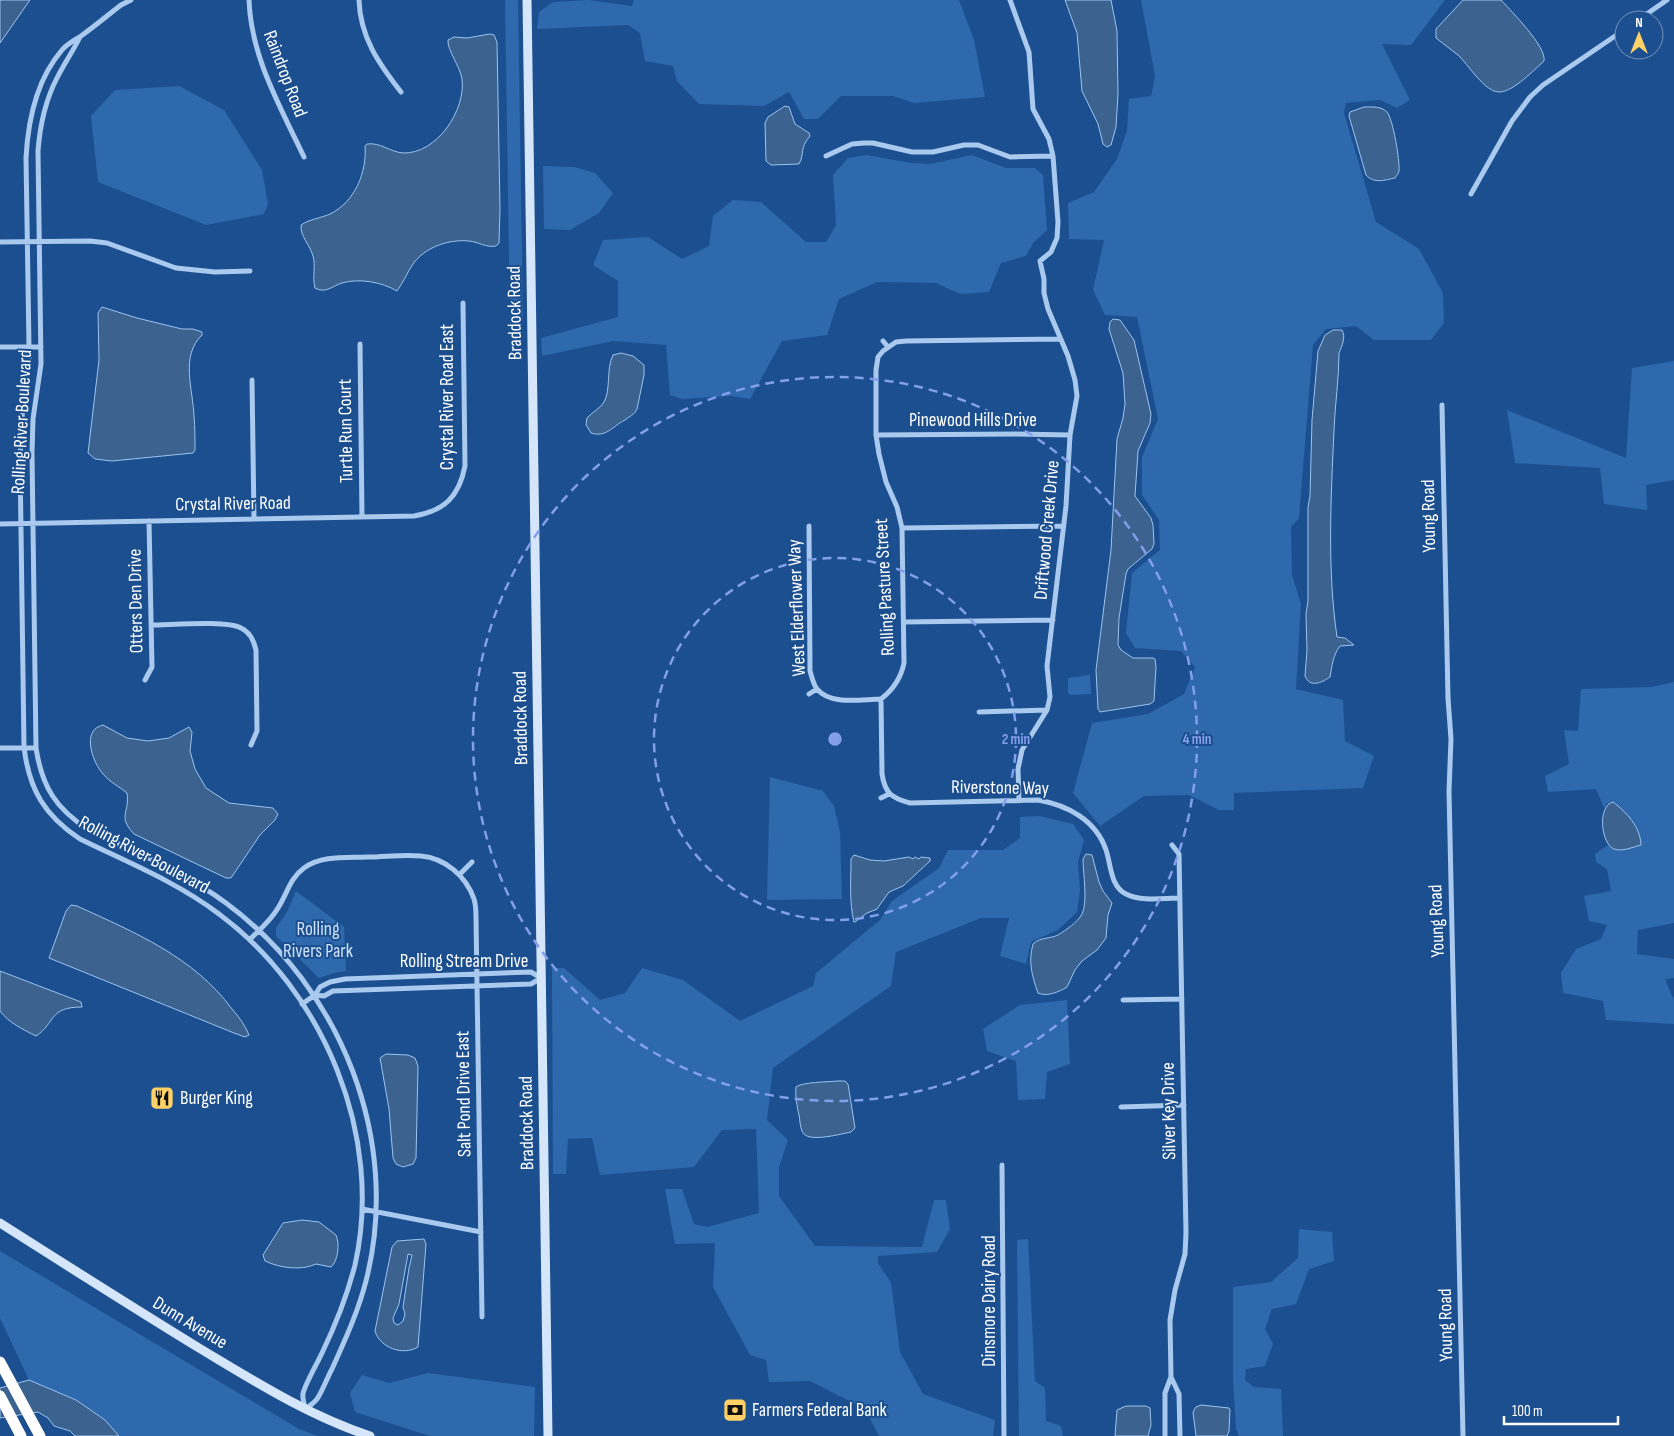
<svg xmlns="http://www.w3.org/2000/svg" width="1674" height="1436" viewBox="0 0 1674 1436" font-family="'Sofia Sans Condensed',sans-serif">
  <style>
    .green { fill: #2e69ad }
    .water { fill: #3c6290; stroke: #9cc4f0; fill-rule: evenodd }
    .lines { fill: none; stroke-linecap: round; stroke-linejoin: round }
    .street { stroke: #a9c9ee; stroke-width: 5 }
    .secondary { stroke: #d6e6fa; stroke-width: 9 }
    .highway { stroke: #fff; stroke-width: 11 }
    .ring { fill: none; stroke: #839eea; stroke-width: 2.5; stroke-dasharray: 9 6 }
    .labels { text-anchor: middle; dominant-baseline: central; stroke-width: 4; stroke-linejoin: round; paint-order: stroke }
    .street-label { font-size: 19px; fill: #fff; stroke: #1b4f8f }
    .park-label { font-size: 19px; fill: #cfe3fa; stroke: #1b4f8f }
    .poi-label { font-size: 19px; fill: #fff; stroke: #1b4f8f; text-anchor: start }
    .centre { fill: #839eea; stroke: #1b4f8f; stroke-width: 2.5 }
    .ring-label { font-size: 15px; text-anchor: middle; font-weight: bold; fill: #839eea; stroke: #1b4f8f; stroke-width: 4; stroke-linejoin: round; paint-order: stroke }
  </style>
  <rect width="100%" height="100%" fill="#1b4f8f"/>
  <path class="green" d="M505 0H518L523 321 510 323Z
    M588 0 632 6 634 0H959L974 40 985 97 914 103 893 96H841L818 119H804L789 92 764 106 699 104 677 81 673 66 645 61 640 33 628 25 537 29 539 12 553 2Z
    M1141 0H1445L1411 45 1382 44 1410 100 1397 108 1380 100 1346 103 1344 113 1376 222 1419 249 1443 293 1444 323 1431 340H1374L1356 326 1326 329 1313 345 1299 518 1291 527 1292 575 1301 604 1296 689 1343 700 1345 741 1374 756 1363 788 1234 793V810H1219L1189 795 1144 796 1100 826 1073 793 1092 723 1148 714 1184 694 1195 667 1181 651 1135 648 1126 633 1132 573 1160 550 1159 520 1142 495V457L1158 419 1137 317 1105 315 1093 290 1104 240 1069 239 1068 203 1094 192 1117 159 1127 131 1129 99 1151 96 1155 76Z
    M179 86 224 110 262 170 268 204 264 214 206 225 98 182 91 116 115 90Z
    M866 155 911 163 930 164 972 155 1006 168H1035L1043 175 1047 230 1033 243 1026 256 1001 263 989 292 960 294 936 283 877 282 839 299 827 335 782 341 750 399 730 396 682 399 670 395 666 345 613 341 542 356 541 338 618 317V281L593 265 603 240 648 237 682 259 709 246 713 216 733 200 761 202 806 242H826L836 225 833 175 848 158Z
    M543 166 574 167 595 173 613 193 599 213 570 230 544 229Z
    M1674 361V480L1646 485 1647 510 1604 504 1600 468 1515 463 1507 410 1626 458 1632 368Z
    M1090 675 1091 694 1070 695 1068 693V678Z
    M1674 682V923L1638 930 1637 954 1674 959V978L1665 979 1672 996 1674 998V1024L1606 1020 1603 1001 1563 993 1561 973 1576 949 1601 939 1607 925 1589 921 1584 896 1611 891 1607 869 1596 862 1595 854 1608 845 1615 850 1625 849 1608 803 1604 808 1596 789 1548 792 1545 776 1569 764 1564 730 1578 731 1581 689 1652 687Z
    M770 777 823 791 834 806 840 832 842 899 767 900Z
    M1039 816 1073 824 1084 840 1078 862 1080 890 1077 912 1058 930 1031 942 1026 964 1000 956 1009 918H981L896 952 891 986 773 1068 767 1120 788 1140 779 1167V1196L815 1246 922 1247 934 1200H946L950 1229 937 1252 878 1256V1263L891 1283 900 1352 923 1394 995 1420 993 1436H879L865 1409 810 1381 769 1382 766 1360 750 1355 713 1287 715 1243 675 1244 665 1189H682L694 1224 707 1227 759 1213 756 1129 722 1130 694 1167 600 1175 592 1138 568 1139 566 1174H553L552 968H564L600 1000 625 993 642 968 683 980 740 1021 813 986 816 973 880 920 892 901 939 868 948 850H1003L1020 838V817Z
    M296 891 344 927 346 971 334 973 319 978 276 936V928L287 912Z
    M1067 1000 1070 1064 1047 1072 1045 1099 1018 1100 1016 1061 987 1051 983 1029 1020 1005Z
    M1299 1229 1332 1232 1334 1261 1309 1269 1296 1304 1272 1309 1265 1329 1273 1344 1265 1366 1246 1369 1245 1380 1254 1387 1281 1389 1283 1436H1239L1236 1429 1233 1380V1287L1271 1282 1298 1258Z
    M1028 1239 1035 1381 1045 1388 1046 1421 1061 1426 1063 1436H1019L1017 1240Z
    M0 1251 299 1429 318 1436H119L105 1420 76 1400 29 1380 0 1318Z
    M428 1373 535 1387 534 1436H430L355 1412 350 1393 362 1375 389 1383Z"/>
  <path class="water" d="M0 0H30L0 43Z
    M1065 0H1111L1117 31 1118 94 1116 127 1111 145 1107 147 1103 144 1098 124 1082 91 1077 33Z
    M1463 0H1501C1511 11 1547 47 1544 61 1534 70 1514 91 1500 92 1485 93 1468 64 1458 55 1451 49 1443 44 1436 38V29Z
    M490 34 494 35 497 42 500 209 499 243 496 246C486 248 479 242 469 241 449 239 425 247 413 264 407 273 403 283 397 291 382 282 359 278 342 283 332 286 326 294 315 288 312 277 316 266 313 256 310 245 300 236 301 225 310 219 321 218 330 214 355 202 367 172 365 146L367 144C380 142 390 152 403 153 437 154 466 110 462 79 460 66 447 50 448 40L454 37 467 38Z
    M785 106 789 107 795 124 809 133 810 136C799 149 805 153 799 164L771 165 766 161 765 123 768 117Z
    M1364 107C1372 107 1381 106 1387 112 1393 119 1400 161 1399 171 1398 174 1397 175 1395 178 1385 180 1374 184 1366 175L1349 116 1350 112Z
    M102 307 137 318 182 329H193L202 332V335C180 356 193 389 194 416 195 427 195 439 195 450L193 453 112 461 95 459 88 453 99 360 98 313Z
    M1113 319 1120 320 1134 340 1151 414 1150 423 1138 451 1135 496 1151 518 1153 525 1154 544 1152 549 1128 569 1126 574 1119 618 1118 645 1121 650 1133 658H1153L1155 659 1156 667 1154 701 1150 704 1100 712 1098 709 1096 670 1111 550 1117 439 1123 418 1125 404 1123 373 1109 329 1110 322Z
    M1333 330H1342C1346 337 1342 346 1339 353 1339 379 1335 404 1334 430 1331 498 1327 568 1337 637L1345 638 1354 645 1340 646C1333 655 1332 666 1330 677 1321 683 1310 688 1305 676L1307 650 1306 614 1308 601V507L1310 496 1312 420 1318 351 1325 335Z
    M621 353 633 356 644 365V375L637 409C634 415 630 416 625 420 613 426 606 438 591 433L586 425 587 418C592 412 600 409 604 402 611 390 606 369 613 355Z
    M103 725 127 738 148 741 169 738 189 727 192 732 190 751 195 769 206 788 229 803 273 808 278 814 275 820 260 835 231 878H226L134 834C117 816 130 813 127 793 120 787 111 783 105 776 95 767 84 740 95 729 97 727 100 726 103 725Z
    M1613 802C1627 813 1640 826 1641 845 1633 847 1622 852 1614 849 1601 844 1597 806 1613 802Z
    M1086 854 1092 855 1099 882 1103 891 1112 903 1108 915 1106 938 1097 950 1082 961 1075 970 1067 987C1059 992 1047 997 1038 993 1032 976 1028 962 1033 944 1040 937 1050 939 1058 935 1066 930 1078 922 1082 914 1088 902 1083 873 1083 859Z
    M854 855 870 860 884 861 909 857 913 859 915 857 919 859 921 857 930 858V861L903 886 889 892 877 909 867 913 855 922H854C849 902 851 880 851 859Z
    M71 905 77 906C134 932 194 957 232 1009 239 1017 245 1025 249 1035L245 1037 234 1033 49 958 66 911Z
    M0 971 81 1002 82 1007C48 1007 56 1023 36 1036 24 1030 9 1023 0 1011Z
    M386 1054 408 1055 415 1058 418 1066 416 1158 413 1164 403 1167 396 1164 393 1158 389 1109 380 1058Z
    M838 1081H845L848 1084 855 1128 851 1132C841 1134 811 1142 804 1134 800 1130 800 1120 799 1115 797 1106 795 1096 796 1087 802 1082 828 1082 838 1081Z
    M302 1220 319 1222 336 1235C340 1244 338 1261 331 1267L316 1264C301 1271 280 1268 265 1261L263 1255 283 1223Z
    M424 1239 426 1244 418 1347C403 1356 380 1348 375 1331L392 1247 397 1241ZM408 1254 412 1255 409 1268 403 1307 405 1314 403 1321 398 1325 394 1323 393 1318 399 1304Z
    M29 1380 76 1400 105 1420 119 1436H75L70 1431 54 1426 48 1418 38 1412 0 1418V1388Z
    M1201 1405 1229 1408 1230 1410 1229 1431 1227 1436H1196L1193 1412 1196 1407Z
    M1126 1406H1146L1150 1408 1151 1425 1148 1436H1115L1117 1410Z"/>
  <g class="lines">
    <path class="street" d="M131 0 121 5C108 15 95 26 81 36 75 40 67 44 62 50 36 80 28 120 26 158L29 346V367L23 400 20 458 24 747C29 790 45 816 80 839 127 862 177 882 219 914 324 992 384 1136 355 1265 347 1296 336 1324 322 1353 318 1362 304 1386 303 1394 302 1399 305 1405 305 1409
      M249 0C251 57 280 106 304 157
      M359 0C360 37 379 64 401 92
      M1010 0 1029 52 1033 109 1049 139 1053 156 1058 222 1057 238 1051 252 1040 261 1044 279V293L1048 309 1068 356 1075 380 1077 396 1070 435 1066 506 1047 666 1050 697 1047 710 1022 750 1018 769 1019 801
      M1638 20 1667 0
      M80 37C73 51 64 64 57 78 45 101 40 125 38 151L41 364 33 419 32 453 36 748C42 787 56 809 89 830 135 852 184 872 226 903 341 988 402 1140 366 1281 358 1312 345 1340 332 1369 327 1378 323 1390 317 1399 314 1403 309 1406 306 1409
      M826 156 852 144 864 143H873L912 152H933L964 145H978L1010 157 1053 156
      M1471 194 1512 121 1530 97 1543 85 1624 30
      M0 242 90 241 107 243 176 268 215 272 250 271
      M1060 339 906 341 896 342 883 351 878 357 876 370V435L879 454 886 482 897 507 902 528 904 663C901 678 894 689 881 699L882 774C885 793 891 798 910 803L1038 800C1067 805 1096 820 1106 850 1111 864 1110 886 1126 894 1142 902 1163 898 1180 898
      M883 341 888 347
      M360 344 362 517
      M0 347H41
      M252 380 254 519
      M1442 405 1448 698 1451 739 1449 791 1463 1436
      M876 435 1015 434 1070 435
      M0 524 414 516C444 511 459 497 465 466L463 303
      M809 526 810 671C812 677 813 684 817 689 831 706 862 699 881 699
      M902 528 1064 526
      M904 622 1053 620
      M151 625C171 625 226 620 241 628 250 632 254 641 256 650L257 731 251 745
      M145 680 152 667 149 521
      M809 694 817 689
      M979 712 1047 710
      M0 748H36
      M881 798 889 794
      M460 874 472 862
      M250 939C260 930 271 920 278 908 287 894 290 878 304 868 322 855 347 858 367 857 385 857 403 854 421 856 445 858 466 876 474 899 476 905 476 912 476 918L482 1317
      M1123 1000 1182 999
      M302 1004 315 995 320 987 330 982 345 979 531 972 541 978 531 984 333 991 324 996 315 995
      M1121 1107 1184 1105
      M1002 1165 1004 1436
      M362 1209 481 1232
      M1171 1377 1179 1394 1180 1436
      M1165 1436V1393L1171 1377 1170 1320 1175 1290 1185 1254 1186 1233 1179 854 1172 845"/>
    <path class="secondary" d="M527 0 548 1436
      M0 1223C66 1265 132 1307 199 1348 254 1381 309 1416 370 1436"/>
    <path class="highway" d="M0 1362 40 1436
      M0 1396 21 1436"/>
  </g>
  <g class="ring">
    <circle cx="835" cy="739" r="181"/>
    <circle cx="835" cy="739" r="362"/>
  </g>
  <defs>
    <g id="restaurant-square" transform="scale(1.25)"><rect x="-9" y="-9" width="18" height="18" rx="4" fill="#ffd166" stroke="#1b4f8f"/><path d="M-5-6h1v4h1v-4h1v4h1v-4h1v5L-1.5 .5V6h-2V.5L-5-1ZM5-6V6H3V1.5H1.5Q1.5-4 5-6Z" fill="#111"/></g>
    <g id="bank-square" transform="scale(1.25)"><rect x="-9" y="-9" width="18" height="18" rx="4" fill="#ffd166" stroke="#1b4f8f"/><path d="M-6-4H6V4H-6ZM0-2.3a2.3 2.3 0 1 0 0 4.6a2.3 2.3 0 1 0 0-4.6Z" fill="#111"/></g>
  </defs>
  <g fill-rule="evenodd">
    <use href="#restaurant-square" x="162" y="1098"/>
    <use href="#bank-square" x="735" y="1410"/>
  </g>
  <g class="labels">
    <g class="street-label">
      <text transform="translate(285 74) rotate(69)">Raindrop Road</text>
      <text transform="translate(515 313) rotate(-91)">Braddock Road</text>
      <text transform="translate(447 397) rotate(-90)">Crystal River Road East</text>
      <text x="973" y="420">Pinewood Hills Drive</text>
      <text transform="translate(22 422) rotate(-87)">Rolling River Boulevard</text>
      <text transform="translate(346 431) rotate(-91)">Turtle Run Court</text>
      <text transform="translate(233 504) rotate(-1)">Crystal River Road</text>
      <text transform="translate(1429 516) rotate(-91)">Young Road</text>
      <text transform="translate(1047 530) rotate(-85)">Driftwood Creek Drive</text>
      <text transform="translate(885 587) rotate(-93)">Rolling Pasture Street</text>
      <text transform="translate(136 601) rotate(-91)">Otters Den Drive</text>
      <text transform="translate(797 608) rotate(-92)">West Elderflower Way</text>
      <text transform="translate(521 718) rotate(-91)">Braddock Road</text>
      <text transform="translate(1000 788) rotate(1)">Riverstone Way</text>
      <text transform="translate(144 855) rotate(28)">Rolling River Boulevard</text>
      <text transform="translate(1437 921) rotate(-92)">Young Road</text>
      <text x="464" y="961">Rolling Stream Drive</text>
      <text transform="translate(464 1094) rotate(-91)">Salt Pond Drive East</text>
      <text transform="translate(1169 1111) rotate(-91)">Silver Key Drive</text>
      <text transform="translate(527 1123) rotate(-91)">Braddock Road</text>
      <text transform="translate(989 1301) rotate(-90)">Dinsmore Dairy Road</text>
      <text transform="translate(190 1323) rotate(31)">Dunn Avenue</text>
      <text transform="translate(1446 1325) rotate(-91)">Young Road</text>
    </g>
    <g class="park-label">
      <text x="318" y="929">Rolling<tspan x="318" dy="22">Rivers Park</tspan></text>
    </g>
    <g class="poi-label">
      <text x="180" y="1098">Burger King</text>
      <text x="752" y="1410">Farmers Federal Bank</text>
    </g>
  </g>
  <circle cx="835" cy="739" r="8" class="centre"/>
  <g class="ring-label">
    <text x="1016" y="744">2 min</text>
    <text x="1197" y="744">4 min</text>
  </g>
  <g transform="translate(1639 35)"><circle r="24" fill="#1b4f8f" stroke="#7695bc"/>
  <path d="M0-4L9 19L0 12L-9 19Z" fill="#ffd166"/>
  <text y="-8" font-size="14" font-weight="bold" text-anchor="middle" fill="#ffffff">N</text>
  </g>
  <path d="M1504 1416v8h114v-8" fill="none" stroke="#ffffff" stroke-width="2.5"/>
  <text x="1512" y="1416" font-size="15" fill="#ffffff" stroke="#1b4f8f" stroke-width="4" paint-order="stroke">100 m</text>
</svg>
